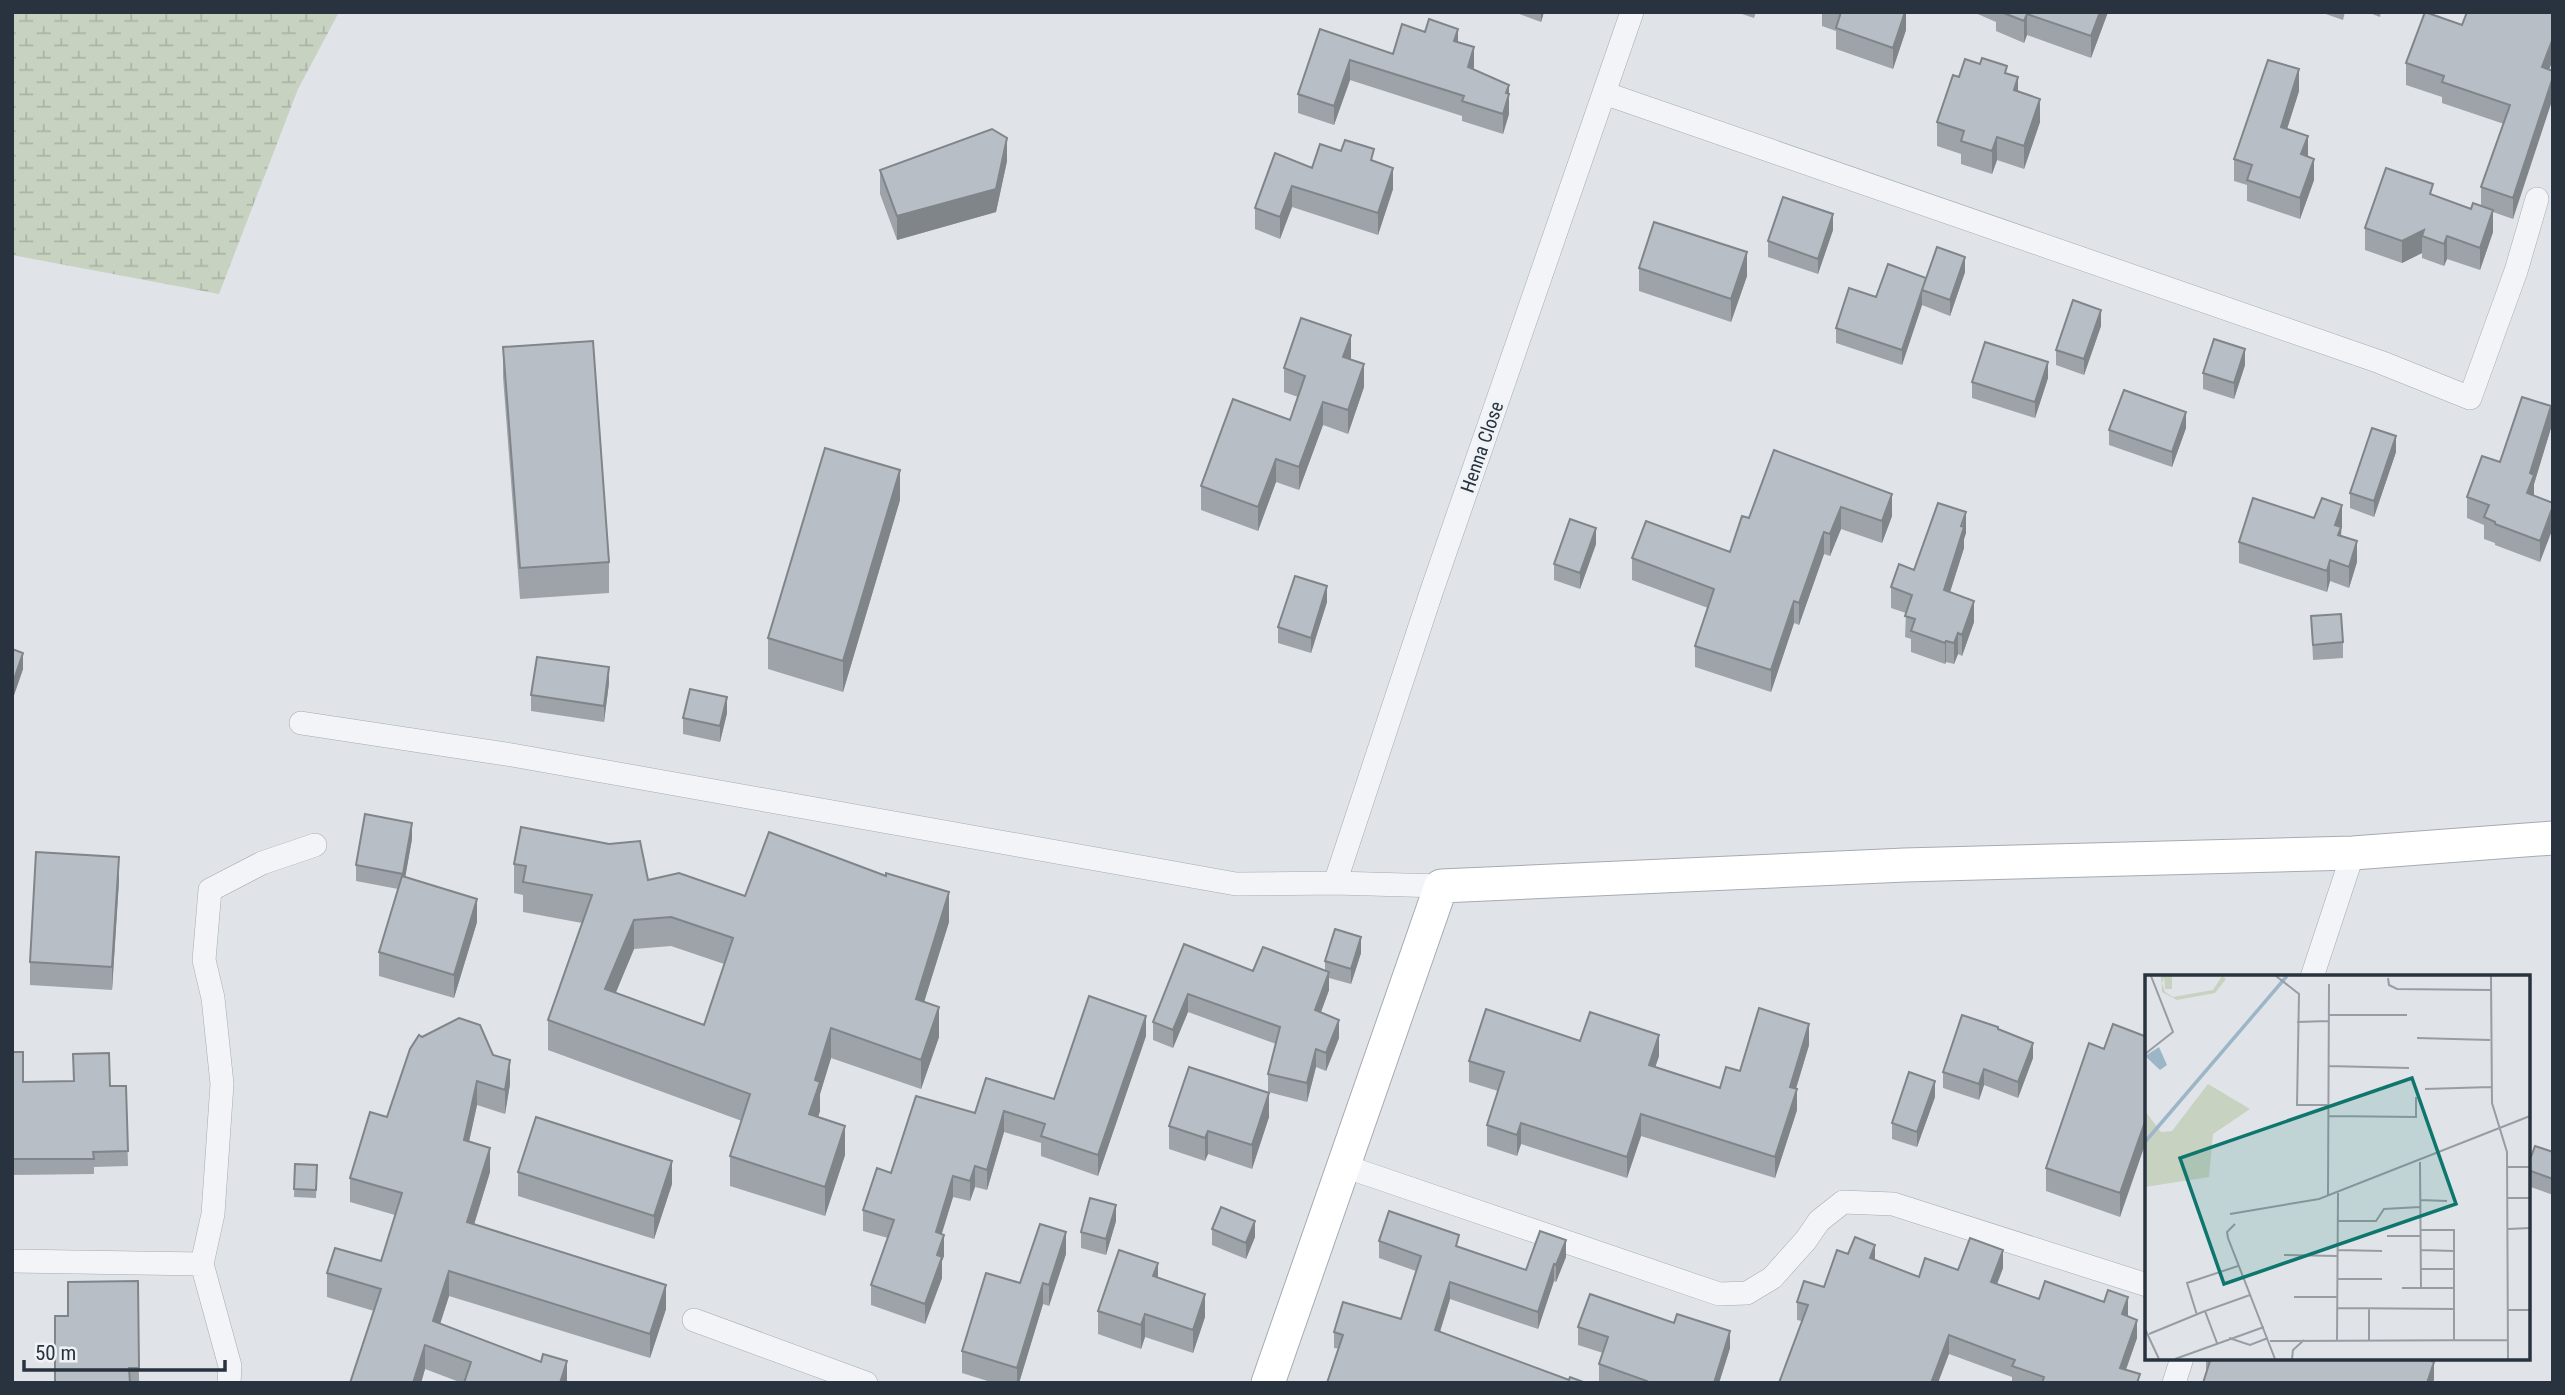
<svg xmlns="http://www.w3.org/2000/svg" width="2565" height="1395" viewBox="0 0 2565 1395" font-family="'Roboto Condensed',sans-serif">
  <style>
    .wetland { fill: url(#wetland-marsh) }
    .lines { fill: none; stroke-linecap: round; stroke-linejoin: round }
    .street-casing { stroke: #a5abb2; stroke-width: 24 }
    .secondary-casing { stroke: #a5abb2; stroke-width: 35 }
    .street { stroke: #f2f4f7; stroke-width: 23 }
    .secondary { stroke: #fff; stroke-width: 33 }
    .wall { fill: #9da3a9; fill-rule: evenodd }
    .shaded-wall { fill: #80858a }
    .building { fill: #b7bec5; stroke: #80858a; stroke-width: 2; fill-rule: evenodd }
    .labels { text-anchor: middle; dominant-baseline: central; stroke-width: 5; stroke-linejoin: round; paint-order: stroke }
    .street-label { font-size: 19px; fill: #29333f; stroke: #eff3f6 }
    .inset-river { fill: none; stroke: #9cb5c7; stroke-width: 3.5 }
    .inset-road { fill: none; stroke: #979da4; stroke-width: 2 }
    .view { fill: #0f766e; fill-opacity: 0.15; stroke: #0f766e; stroke-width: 3.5 }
    .inset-edge { fill: none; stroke: #29333f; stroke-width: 3.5 }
  </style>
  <defs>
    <pattern id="wetland-marsh" width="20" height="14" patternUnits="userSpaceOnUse" patternTransform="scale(1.75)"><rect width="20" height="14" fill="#c7d2c1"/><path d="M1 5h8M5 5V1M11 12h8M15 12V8" fill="none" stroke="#abb5a7"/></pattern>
  </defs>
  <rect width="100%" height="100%" fill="#e0e4e8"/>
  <path class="wetland" d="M12 12H339L298 89 219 294 12 255Z"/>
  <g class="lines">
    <g class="street-casing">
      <path id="street" d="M1604 93 2380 362 2470 398 2516 271 2537 199
        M301 723 512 755 1236 884 1335 883 1441 886
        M1335 883 1432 590 1632 12
        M2312 977 2353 853
        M1344 1166 1719 1294 1747 1293 1772 1278 1806 1240 1819 1221 1843 1202 1893 1204 2147 1285
        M12 1261 202 1264
        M694 1320 866 1383
        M229 1383 230 1366 202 1264 213 1214 222 1084 213 998 204 960 210 890 262 863 315 845
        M2174 1383 2182 1358"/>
    </g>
    <g class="secondary-casing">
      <path id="secondary" d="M1268 1383 1441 886 1905 865 2353 853 2553 838"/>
    </g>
    <use href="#street" class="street"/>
    <use href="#secondary" class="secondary"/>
  </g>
  <path class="wall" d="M1514 12H1544L1541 22Z
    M1736 12H1756L1754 18Z
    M1822 12H1906V30L1893 69 1836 49V31L1822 26Z
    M1973 12H2108L2091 58 2027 35 2024 43 1996 31V22Z
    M2320 12H2345L2343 20Z
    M2367 12H2381L2380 17Z
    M2462 25 2549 69 2513 219 2493 212V232L2480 270 2447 259 2444 266 2422 258V253L2402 263 2365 250V228L2433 195 2471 209 2481 206V187L2504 124 2442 103V97L2406 85V63Z
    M1320 29 1393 54 1458 42 1474 67 1473 70 1509 85V114L1503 134 1462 121V116L1350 80 1334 125 1298 113V94Z
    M2007 74 2040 122 2024 169 1997 160 1992 174 1961 164V154L1937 146V122L1959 77Z
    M2299 91 2287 129 2308 157 2314 180 2300 219 2247 201V185L2234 181V159Z
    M1007 161 996 212 897 240 880 194V170Z
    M1374 161 1393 189 1378 235 1292 207 1280 239 1255 229V208L1312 168Z
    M1833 230 1818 274 1768 257V241Z
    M1639 268 1747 276 1731 322 1639 291Z
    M1965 272 1950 316 1922 305 1902 365 1836 343V328L1876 297 1926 278Z
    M2101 326 2084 375 2056 365V350Z
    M503 347 609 562V593L520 599 503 377Z
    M1351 359 1364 387 1348 434 1323 425 1299 490 1276 482 1258 531 1201 510V486L1290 420 1298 397 1284 392V368Z
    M2245 365 2234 399 2203 389V373Z
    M2048 378 2035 418 1972 398V382Z
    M2186 428 2172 467 2109 445V430Z
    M2551 428 2534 484V496L2553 503 2540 562 2495 545V543L2484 539V525L2467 518V497L2500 462Z
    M1774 450 1892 516 1882 543 1841 529 1830 556 1824 554 1799 625 1794 623 1771 692 1695 667V646L1708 608 1632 580V558L1730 552 1749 518Z
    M2396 452 2374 517 2350 508V493Z
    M900 500 843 692 768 669V638Z
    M2314 518 2342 526 2341 536 2357 562 2349 588 2330 581 2327 592 2239 563V542Z
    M1966 533 1964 539V548L1950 592 1974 622 1962 656 1958 654 1954 664 1946 662 1945 664 1911 652V639L1905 637 1906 613 1891 608V587Z
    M1596 544 1580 589 1554 580V564Z
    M1327 602 1311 653 1278 643V627Z
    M2311 616 2343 642V658L2313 660Z
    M12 649 23 669 13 698 12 697Z
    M609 683 604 722 531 711V695Z
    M727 713 720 742 683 734V718Z
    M412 839 405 877 477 922 454 998 379 976V952L398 889 356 881V865Z
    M514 864 648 880 745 896 949 922 924 1002 939 1037 921 1089 831 1058 820 1094V1111L818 1117 845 1155 825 1216 730 1186V1156L742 1121 548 1050V1020L582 923 523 912V895L514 893ZM671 946 724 964 704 1025 615 993 634 949Z
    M119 881 112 990 30 985V962Z
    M1184 944 1253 971 1325 970V961L1361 953 1351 984 1329 978V990L1321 1012 1339 1038 1326 1071 1316 1067 1307 1102 1268 1092V1074L1276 1044 1188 1012 1173 1048 1153 1040V1022Z
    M1998 1030 2033 1058 2018 1098 1984 1085 1979 1100 1943 1088V1072Z
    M1146 1036 1098 1176 1041 1156V1143L1004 1132 987 1190 975 1187 970 1201 953 1197 941 1234 944 1256 942 1261V1278L925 1324 871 1305V1285L888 1238 863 1231V1210L891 1173 975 1113 1054 1099Z
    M422 1037 493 1055 510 1084 505 1114 477 1105 469 1142 490 1172 474 1225 666 1309 650 1358 449 1296 440 1324 567 1383H462L425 1369 421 1383H350L374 1311 327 1297V1273L381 1261 395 1215 350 1202V1178L387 1117Z
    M2147 1037 2120 1217 2046 1191V1168L2104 1049Z
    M1809 1045 1796 1089 1797 1110 1775 1178 1641 1136 1627 1178 1521 1144 1517 1156 1487 1146V1125L1498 1091 1469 1082V1061L1659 1056 1655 1067 1720 1088 1740 1071Z
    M12 1052 23 1082 126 1086 128 1166 94 1167V1174L12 1175Z
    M1935 1097 1917 1147 1892 1139V1123Z
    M1269 1117 1252 1169 1208 1154 1205 1161 1169 1149V1126Z
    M2553 1152V1195L2528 1186V1165Z
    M295 1164 317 1165 316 1198 294 1197Z
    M518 1172 672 1184 654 1239 518 1196Z
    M1116 1221 1106 1255 1081 1248V1232Z
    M1212 1229 1255 1237 1246 1259 1212 1245Z
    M1379 1241 1459 1247 1526 1270 1566 1257 1556 1282 1554 1281 1538 1329 1450 1299 1440 1332 1569 1380 1334 1348V1332L1401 1319 1416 1271 1379 1258Z
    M1066 1254 1049 1306 1043 1304 1019 1383H994L962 1373V1351L1020 1283Z
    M1848 1254 1875 1260 1919 1277 1958 1270 2003 1268 1997 1284 2039 1299 2128 1316 2137 1338 2126 1370 2140 1383H2012V1377L1949 1354 1797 1320V1302L1824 1287Z
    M1158 1278 1205 1317 1193 1353 1145 1337 1141 1349 1098 1334V1311Z
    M138 1281 139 1383H55L68 1316Z
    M1578 1327 1730 1348 1719 1383H1602L1599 1382V1364L1603 1353 1578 1345Z
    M2206 1360 2434 1380 2206 1374Z"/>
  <path class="shaded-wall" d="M1541 12H1544L1541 22Z
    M1905 12H1906V30L1893 69V48Z
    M2100 12H2108L2091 58V36Z
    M2027 14V35L2024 43V21Z
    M1458 29V49L1454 41Z
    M2553 38V60L2542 88V67Z
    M1474 47V67L1468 87V67Z
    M1350 60V80L1334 125V106Z
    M2299 69V91L2281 148V127Z
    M2018 77V101L2014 90Z
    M2553 77V98L2513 219V198Z
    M1509 85V114L1503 134V114L1506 93Z
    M2040 99V122L2024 169V146Z
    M2308 136V158L2301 154Z
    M1997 137V160L1992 174V151Z
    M1007 138V161L996 212 897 240V216Z
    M2314 159V180L2300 219V198Z
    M1393 168V189L1378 235V213Z
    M1292 186V207L1280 239V217Z
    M2493 210V232L2480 270V248Z
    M1833 214V230L1818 274V259Z
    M2424 230 2422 236V253L2402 263V241Z
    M2447 236V259L2444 266V244Z
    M1747 252V276L1731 322V299Z
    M1965 257V272L1950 316V300Z
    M1922 291V305L1902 365V350Z
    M2101 310V326L2084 375V359Z
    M1351 335V358L1343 380V357Z
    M2245 349V365L2234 399V383Z
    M2048 362V378L2035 418V402Z
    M1364 364V387L1348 434V410Z
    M1323 402V425L1299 490V467Z
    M2551 406V428L2534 484V496L2527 493 2530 473Z
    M2186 412V428L2172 467V452Z
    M2396 436V452L2374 517V501Z
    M1276 459V482L1258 531V507Z
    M900 470V500L843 692V661Z
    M1892 494V516L1882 543V521Z
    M2342 505V526L2341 529V548L2335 525Z
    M2553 506V528L2540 562V541Z
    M1841 507V529L1830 556V534Z
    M1966 512V533L1964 539V548L1944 611V590Z
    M1596 528V544L1580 589V573Z
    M1824 532V554L1799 625V603Z
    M2357 541V562L2349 588V567Z
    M2330 560V581L2327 592V571Z
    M1327 586V602L1311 653V638Z
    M1794 601V623L1771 692V670Z
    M1974 601V622L1962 656V635Z
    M1958 633V654L1954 664V643Z
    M1946 641V662L1945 664V643Z
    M23 653V669L13 698V682Z
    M609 667V683L604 722V706Z
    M727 697V713L720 742V726Z
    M412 823V839L403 890V874Z
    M119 857V881L112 990V967Z
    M949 892V922L916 1028V999Z
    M477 899V922L454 998V975Z
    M634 920V949L605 1019V989Z
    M1361 937V953L1351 984V969Z
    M1329 972V990L1315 1028V1010Z
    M1188 994V1012L1173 1048V1030Z
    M939 1007V1037L921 1089V1060Z
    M1146 1016V1036L1098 1176V1155Z
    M1339 1020V1038L1326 1071V1053Z
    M1809 1024V1045L1790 1108V1087Z
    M831 1028V1058L820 1094V1111L809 1144V1114L815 1080Z
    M1659 1035V1056L1649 1086V1065Z
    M2033 1043V1058L2018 1098V1082Z
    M1316 1049V1067L1307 1102V1083Z
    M510 1060V1084L505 1114V1090Z
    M1984 1069V1085L1979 1100V1084Z
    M477 1081V1105L464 1164V1140Z
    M1935 1081V1097L1917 1147V1132Z
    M1797 1089V1110L1775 1178V1157Z
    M1269 1093V1117L1252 1169V1145Z
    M1004 1111V1132L987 1190V1170Z
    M1641 1114V1136L1627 1178V1157Z
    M2147 1116V1139L2120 1217V1193Z
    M1521 1123V1144L1517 1156V1135Z
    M845 1126V1155L825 1216V1187Z
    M1208 1131V1154L1205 1161V1138Z
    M490 1148V1172L467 1247V1222Z
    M672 1161V1184L654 1239V1216Z
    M975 1166V1187L970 1201V1181Z
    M953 1176V1197L936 1253V1232Z
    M1116 1205V1221L1106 1255V1239Z
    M1255 1221V1237L1246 1259V1243Z
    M1066 1232V1254L1049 1306V1285Z
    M944 1235V1256L942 1261V1278L925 1324V1304L937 1255Z
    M1566 1240V1257L1556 1282V1265Z
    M1875 1245V1263L1870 1258Z
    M2003 1250V1268L1991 1300V1282Z
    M1158 1263V1287L1153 1276Z
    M1554 1264V1281L1538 1329V1312Z
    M449 1271V1296L433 1346V1321Z
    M1450 1282V1299L1435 1347V1330Z
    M1043 1283V1304L1019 1383H1017V1368Z
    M666 1285V1309L650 1358V1334Z
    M1205 1294V1317L1193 1353V1330Z
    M2128 1297V1316L2122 1333V1314Z
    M1145 1314V1337L1141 1349V1325Z
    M2137 1320V1338L2121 1383 2120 1368Z
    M1730 1331V1348L1719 1383H1714Z
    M1949 1335V1354L1938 1383H1931Z
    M425 1345V1369L421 1383H413Z
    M567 1361V1383H560Z
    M2434 1362V1380L2433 1383H2427Z"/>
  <path class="building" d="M1841 12H1905L1893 48 1836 28Z
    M2001 12H2100L2091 36 2027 14 2024 21Z
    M2425 12 2462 25 2467 12H2553V38L2542 67 2553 71V77L2513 198 2481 187 2510 105 2442 82 2444 76 2406 63Z
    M1429 19 1458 29 1454 41 1474 47 1468 67 1509 85 1506 93 1509 94 1503 114 1462 101 1464 96 1350 60 1334 106 1298 94 1320 29 1393 54 1402 24 1425 32Z
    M1982 58 2007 66 2005 73 2018 77 2014 90 2040 99 2024 146 1997 137 1992 151 1961 141 1964 131 1937 122 1953 75 1959 77 1965 59 1980 64Z
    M2268 60 2299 69 2281 127 2308 136 2301 154 2314 159 2300 198 2247 180 2252 165 2234 159Z
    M992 129 1007 138 996 189 897 216 880 170Z
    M1345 140 1374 149 1371 160 1393 168 1378 213 1292 186 1280 217 1255 208 1275 153 1312 168 1320 144 1341 151Z
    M2386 168 2433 184 2430 194 2471 209 2473 203 2493 210 2480 248 2447 236 2444 244 2422 236 2424 230 2402 241 2365 228Z
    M1783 197 1833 214 1818 259 1768 241Z
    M1654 222 1747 252 1731 299 1639 268Z
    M1937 247 1965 257 1950 300 1922 290Z
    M1888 264 1926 278 1902 350 1836 328 1849 288 1876 297Z
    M2073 300 2101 310 2084 359 2056 350Z
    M1301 318 1351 335 1343 357 1364 364 1348 410 1323 402 1299 467 1276 459 1258 507 1201 486 1233 399 1290 420 1305 376 1284 368Z
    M2214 339 2245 349 2234 383 2203 373Z
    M593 341 609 562 520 568 503 347Z
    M1985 342 2048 362 2035 402 1972 382Z
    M2124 390 2186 412 2172 452 2109 430Z
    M2522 397 2551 406 2530 473 2534 475 2527 493 2553 503V506L2540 541 2495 524V522L2484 517 2489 505 2467 497 2482 456 2500 462Z
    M2372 428 2396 436 2374 501 2350 493Z
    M825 448 900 470 843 661 768 638Z
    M1774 450 1892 494 1882 521 1841 507 1830 534 1824 532 1799 603 1794 601 1771 670 1695 646 1714 589 1632 558 1646 521 1730 552 1742 516 1749 518Z
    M2253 498 2314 518 2322 498 2342 505 2335 525 2341 527 2338 535 2357 541 2349 567 2330 560 2327 571 2239 542Z
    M1938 503 1966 512 1961 526 1964 527 1944 590 1974 601 1962 635 1958 633 1954 643 1946 641 1945 643 1911 631 1915 619 1905 616 1912 595 1891 587 1899 564 1914 570Z
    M1570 519 1596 528 1580 573 1554 564Z
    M1295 576 1327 586 1311 638 1278 627Z
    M2341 614 2343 642 2313 645 2311 616Z
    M12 649 23 653 13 682 12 681Z
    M537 657 609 667 604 706 531 695Z
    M690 689 727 697 720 726 683 718Z
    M365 814 412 823 403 874 356 865Z
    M521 827 609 844 640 841 648 880 679 873 745 896 769 832 886 876V873L949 892 916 999 939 1007 921 1060 831 1028 815 1080 820 1082 809 1114 845 1126 825 1187 730 1156 750 1094 548 1020 592 895 523 882 526 866 514 864ZM671 917 733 938 704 1025 605 989 634 920Z
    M36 852 119 857 112 967 30 962Z
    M402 876 477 899 454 975 379 952Z
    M1335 929 1361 937 1351 969 1325 961Z
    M1184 944 1253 971 1263 947 1329 972 1315 1010 1339 1020 1326 1053 1316 1049 1307 1083 1268 1074 1280 1027 1188 994 1173 1030 1153 1022Z
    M1089 996 1146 1016 1098 1155 1041 1136 1045 1124 1004 1111 987 1170 975 1166 970 1181 953 1176 936 1232 944 1235 937 1255 942 1257 925 1304 871 1285 894 1220 863 1210 877 1168 891 1173 916 1096 975 1113 986 1078 1054 1099Z
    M1759 1008 1809 1024 1790 1087 1797 1089 1775 1157 1641 1114 1627 1157 1521 1123 1517 1135 1487 1125 1504 1072 1469 1061 1486 1009 1580 1041 1590 1012 1659 1035 1649 1065 1720 1088 1726 1067 1740 1071Z
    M1962 1015 1998 1027V1029L2033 1043 2018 1082 1984 1069 1979 1084 1943 1072Z
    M459 1018 480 1025 493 1055 510 1060 505 1090 477 1081 464 1140 490 1148 467 1222 666 1285 650 1334 449 1271 433 1321 541 1362 543 1354 567 1361 560 1383H464L471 1362 425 1345 413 1383H350L381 1289 327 1273 335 1248 381 1261 402 1193 350 1178 370 1112 387 1117 410 1049 419 1035 422 1037Z
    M2113 1024 2147 1037V1116L2120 1193 2046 1168 2089 1043 2104 1049Z
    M12 1052H23V1082L74 1081 73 1054 109 1053 110 1086H126L128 1151 93 1152 94 1159H12Z
    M1189 1067 1269 1093 1252 1145 1208 1131 1205 1138 1169 1126Z
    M1909 1072 1935 1081 1917 1132 1892 1123Z
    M536 1117 672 1161 654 1216 518 1172Z
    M2535 1146 2553 1152V1179L2528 1170V1165Z
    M295 1164 317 1165 316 1190 294 1189Z
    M1090 1198 1116 1205 1106 1239 1081 1232Z
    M1221 1207 1255 1221 1246 1243 1212 1229Z
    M1389 1211 1459 1235 1456 1246 1526 1270 1540 1231 1566 1240 1556 1265 1554 1264 1538 1312 1450 1282 1435 1330 1569 1380 1570 1377 1586 1383H1327L1343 1335 1334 1332 1343 1302 1401 1319 1421 1256 1379 1241Z
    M1040 1224 1066 1232 1049 1285 1043 1283 1017 1368 962 1351 986 1273 1020 1283Z
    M1855 1237 1875 1245 1870 1258 1919 1277 1925 1258 1958 1270 1970 1238 2003 1250 1991 1282 2039 1299 2045 1281 2104 1302 2108 1290 2128 1297 2122 1314 2137 1320 2120 1368 2140 1374 2137 1383H2042L2044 1377 2012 1366 2015 1360 1949 1335 1931 1383H1779L1808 1305 1797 1302 1804 1281 1824 1287 1837 1250 1848 1254Z
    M1119 1250 1158 1263 1153 1276 1205 1294 1193 1330 1145 1314 1141 1325 1098 1311Z
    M138 1281 139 1368H129L130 1383H55V1316H68V1282Z
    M1590 1294 1674 1323 1677 1314 1730 1331 1714 1383H1646L1647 1381 1599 1364 1608 1337 1578 1327Z
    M2206 1358H2423L2434 1362 2427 1383H2203L2210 1361 2206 1360Z"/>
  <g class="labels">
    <g class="street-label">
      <text transform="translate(1482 447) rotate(-71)">Henna Close</text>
    </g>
  </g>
  <g transform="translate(2145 975)">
    <rect width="385" height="385" fill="#e0e4e8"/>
    <path d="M63 109 105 134 68 159 64 202 0 212V136L16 157 27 156Z" fill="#c7d2c1"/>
    <path d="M16 1H27V14H20L19 2 17 8 20 17 28 22 68 15 77 1 81 4 70 18 32 25 17 17Z" fill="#c7d2c1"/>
    <path d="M14 72 22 90 15 95 0 81Z" fill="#9cb5c7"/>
    <path class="inset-river" d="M0 167 142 1"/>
    <path class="inset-road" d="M131 1 154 19 152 130H183M346 1 347 128 362 177 363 384M243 3 244 10 252 14 346 15M184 40H262M152 47 183 46M272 63 345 65M0 79 28 57 6 1M183 91 264 93M280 114 346 112M183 141 271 142V122M362 192H385M183 220 184 9M362 223H385M275 225 302 226M85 239 174 224 385 141M193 246H231L239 234 275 232M90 249 82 257 83 263 130 384M363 254 385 253M275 255H309V366M242 261H275M193 275 237 276M275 275 309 276M139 280 192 281M275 294H310M193 304H237M257 313H276L275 187M276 313H310M149 322H192M192 333 309 334M224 333V366M362 335H385M52 340 42 308 93 291M0 354 14 384M4 359 60 336M84 363 105 370 123 363M125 366 362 365M192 366 193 218M72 368 60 336 105 320M30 384 119 352M147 384 148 375 159 365"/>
    <path class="view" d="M267 103 311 229 79 309 35 183Z"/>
    <rect width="385" height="385" class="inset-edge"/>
  </g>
  <rect width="2565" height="1395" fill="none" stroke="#29333f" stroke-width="28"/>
  <path d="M24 1360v10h201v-10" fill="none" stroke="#29333f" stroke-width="3.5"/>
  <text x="35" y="1360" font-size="21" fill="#29333f" stroke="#eff3f6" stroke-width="5" paint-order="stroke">50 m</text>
</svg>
